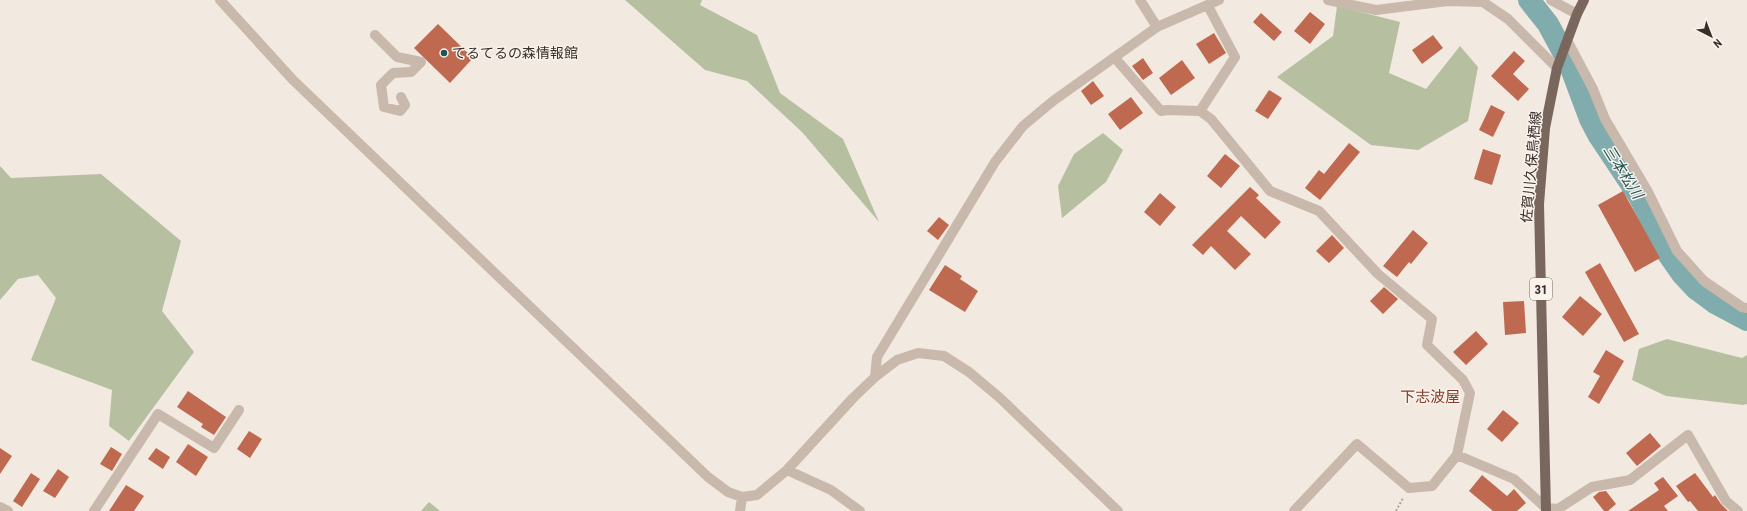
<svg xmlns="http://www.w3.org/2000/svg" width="1747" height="511" viewBox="0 0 1747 511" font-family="'Roboto Condensed','Noto Sans JP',sans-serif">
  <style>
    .green { fill: #b6c0a0 }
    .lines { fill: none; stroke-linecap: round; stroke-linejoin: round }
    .river { stroke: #80acad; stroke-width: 22 }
    .building { fill: #bf6a50 }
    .path { stroke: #b5a396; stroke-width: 2; stroke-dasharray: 2 2; stroke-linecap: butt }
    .minor { stroke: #c9b9ac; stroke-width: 10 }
    .major { stroke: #79665c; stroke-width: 10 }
    .poi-dot { fill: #225457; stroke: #f9f3ec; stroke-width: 1.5 }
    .labels { text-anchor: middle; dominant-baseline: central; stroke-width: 3; stroke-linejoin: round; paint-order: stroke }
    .shield { fill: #f9f3ec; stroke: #726964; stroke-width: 1 }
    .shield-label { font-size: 13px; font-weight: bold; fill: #382e2a }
    .poi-label { font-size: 14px; fill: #382e2a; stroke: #f9f3ec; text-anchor: start }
    .street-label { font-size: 14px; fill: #382e2a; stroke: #f9f3ec }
    .water-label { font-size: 15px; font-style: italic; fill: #225457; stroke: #f9f3ec }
    .neighbourhood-label { font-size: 15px; fill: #833c28; stroke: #f9f3ec }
  </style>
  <rect width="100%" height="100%" fill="#f2e9e0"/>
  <path class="green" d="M625 0H702L700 5 757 35 780 93 843 139 879 222 802 132 747 81 705 70Z
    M1337 6 1400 22 1389 73 1426 89 1460 46 1478 67 1468 121 1418 150 1371 145 1277 77 1333 36Z
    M1103 133 1123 150 1106 182 1062 218 1058 186 1074 154Z
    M0 166 11 178 101 174 181 241 162 311 194 352 129 441 109 426 112 390 31 360 56 298 38 275 18 279 0 300Z
    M1667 339 1742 358 1747 355V404L1743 405 1666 396 1632 380 1639 349Z
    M429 502 440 511H421Z"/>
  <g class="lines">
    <path class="river" d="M1529 0 1548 24 1569 63 1590 119 1599 136 1639 196 1668 254 1682 274 1696 289 1715 303 1747 320"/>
  </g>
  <path class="building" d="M1310 12 1325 24 1310 44 1294 31Z
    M1261 13 1282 32 1274 41 1253 22Z
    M438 24 473 58 450 83 414 48Z
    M1214 33 1226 53 1209 64 1196 44Z
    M1433 35 1443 48 1422 64 1412 50Z
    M1514 51 1525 61 1513 74 1529 89 1518 101 1491 76Z
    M1143 58 1153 73 1143 80 1132 66Z
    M1182 60 1195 78 1171 95 1159 78Z
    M1093 81 1104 96 1091 105 1081 91Z
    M1269 90 1282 98 1268 119 1255 111Z
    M1131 97 1143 113 1120 130 1108 114Z
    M1491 105 1505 112 1493 137 1479 130Z
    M1349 143 1360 152 1320 200 1305 188 1319 170 1324 174Z
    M1483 149 1501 155 1492 185 1474 179Z
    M1225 154 1240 166 1221 188 1207 176Z
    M1250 187 1259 195 1256 198 1281 222 1265 239 1241 216 1227 231 1251 254 1235 270 1211 246 1203 255 1192 245Z
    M1623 191 1660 258 1635 272 1598 205Z
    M1160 193 1176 207 1160 226 1144 212Z
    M939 217 949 225 938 240 927 231Z
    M1413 230 1428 243 1411 264 1409 262 1397 277 1383 266Z
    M1332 235 1344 248 1329 263 1316 251Z
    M1600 263 1639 334 1624 342 1585 272Z
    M945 265 962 276 960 279 978 291 965 312 929 290Z
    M1384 287 1398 299 1383 314 1370 301Z
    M1580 296 1602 314 1583 336 1562 317Z
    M1524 301 1526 333 1505 335 1503 302Z
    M1476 331 1488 344 1466 365 1453 352Z
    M1606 350 1624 361 1599 404 1588 397 1600 376 1593 372Z
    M188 391 226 417 214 435 201 427 203 424 177 407Z
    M1503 410 1519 423 1502 442 1487 429Z
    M249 431 262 439 250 458 237 449Z
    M1650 433 1661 446 1637 466 1626 453Z
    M188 444 208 457 196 476 176 462Z
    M111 447 122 454 112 471 100 464Z
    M0 448 12 456 0 474Z
    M156 448 170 457 163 469 148 459Z
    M58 469 69 477 55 498 43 491Z
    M31 473 40 479 22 507 13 501Z
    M1695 473 1713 497 1715 495 1721 504 1728 511H1698L1690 501 1688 502 1676 486Z
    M1482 475 1507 496 1514 489 1526 503 1517 511H1493L1469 491Z
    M1663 477 1678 496 1664 506 1668 511H1628L1659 490 1654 483Z
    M126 485 144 496 134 511H109Z
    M1606 491 1616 504 1608 511H1604L1593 497 1599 492Z"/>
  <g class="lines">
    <path class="path" d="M1396 511 1403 498"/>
    <path class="minor" d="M220 0 293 80 708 477 728 492 742 497 757 495 787 470 853 398 875 377 897 360 918 353 944 356 969 372 1000 398 1118 511
      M1140 0 1157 27
      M1328 0 1376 10 1448 1 1483 2 1508 19 1557 68
      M1551 0 1577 14
      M375 35 397 57 421 62 411 72 393 73 381 85 384 107 400 111 405 105 401 97
      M1567 40 1593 89 1605 119 1647 190 1677 251 1704 281 1742 307 1747 308
      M1115 58 1161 111 1167 110 1200 111 1211 119 1270 191 1319 211 1378 274 1432 319 1427 345 1463 380 1470 393 1457 455 1432 486 1409 488 1357 444 1294 511
      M1200 111 1235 57 1208 6
      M875 377 877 357 995 162 1023 126 1053 101 1157 27 1219 0
      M1457 455 1514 479 1546 508 1558 509 1592 487 1630 480 1688 435 1726 501 1738 511
      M787 470 831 490 860 511
      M0 507 8 511
      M94 511 158 414 214 448 239 410
      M740 511 742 497"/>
    <path class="major" d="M1546 511 1539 204 1545 128 1557 68 1577 14 1584 0"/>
  </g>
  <circle class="poi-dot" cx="444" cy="53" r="4"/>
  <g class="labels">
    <rect class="shield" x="1530" y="278" width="22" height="22" rx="3"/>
    <g class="shield-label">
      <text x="1541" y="289">31</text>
    </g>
    <g class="poi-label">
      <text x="452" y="53">てるてるの森情報館</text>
    </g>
    <g class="street-label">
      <text transform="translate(1531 167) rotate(-85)">佐賀川久保鳥栖線</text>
    </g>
    <g class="water-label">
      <text transform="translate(1623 172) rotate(58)">三本松川</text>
    </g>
    <g class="neighbourhood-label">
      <text x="1430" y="397">下志波屋</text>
    </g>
  </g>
  <g transform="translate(1711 36) rotate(138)" stroke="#f9f3ec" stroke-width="3" paint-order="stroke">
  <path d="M0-3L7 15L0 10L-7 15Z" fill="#382e2a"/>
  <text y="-6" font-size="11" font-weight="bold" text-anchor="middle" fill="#382e2a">N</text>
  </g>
</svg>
